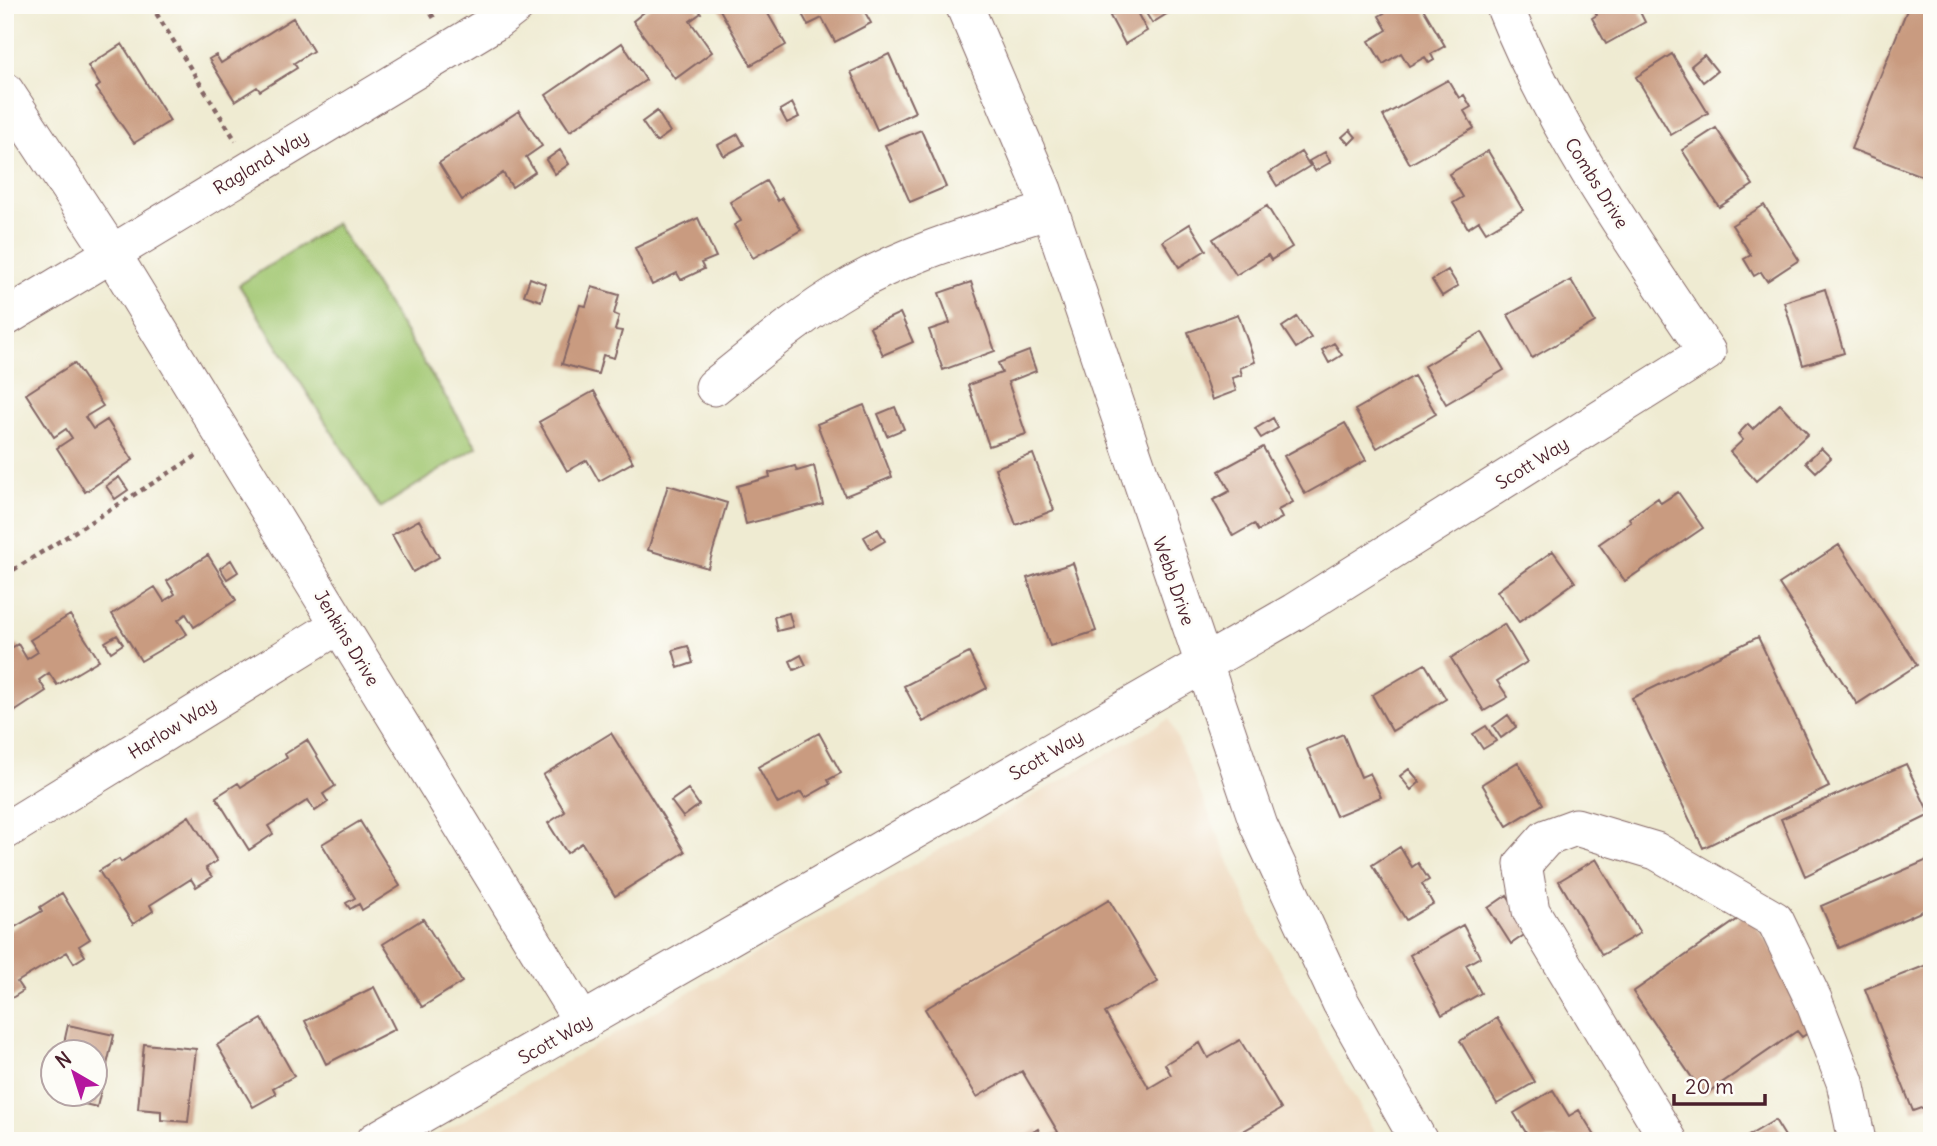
<svg xmlns="http://www.w3.org/2000/svg" width="1937" height="1146" viewBox="0 0 1937 1146" font-family="Delius,sans-serif">
  <style>
    .built { fill: #edd7bb }
    .green { fill: #a3c873; stroke: #76744f; stroke-width: 2 }
    .building { fill: #c99b80 }
    .lines { fill: none; stroke-linecap: round; stroke-linejoin: round }
    .minor-casing { stroke: #846665; stroke-width: 39 }
    .path { stroke: #846665; stroke-width: 4.5; stroke-dasharray: 5 5; stroke-linecap: butt }
    .minor { stroke: #fff; stroke-width: 37 }
    .labels { text-anchor: middle; dominant-baseline: central; stroke-width: 5; stroke-linejoin: round; paint-order: stroke }
    .street-label { font-size: 18px; fill: #4a1f2b; stroke: #fdfcf7 }
  </style>
  <rect width="100%" height="100%" fill="#fdfcf7"/>
  <filter id="ink" filterUnits="userSpaceOnUse"><feTurbulence type="fractalNoise" baseFrequency=".0143" numOctaves="2"/><feDisplacementMap in="SourceGraphic" scale="14" xChannelSelector="R" yChannelSelector="G"/><feConvolveMatrix kernelMatrix="1 2 1 2 8 2 1 2 1" color-interpolation-filters="sRGB"/></filter>
  <filter id="wash" filterUnits="userSpaceOnUse"><feTurbulence type="fractalNoise" baseFrequency=".00686" numOctaves="4" result="noise"/><feDisplacementMap in="SourceGraphic" scale="28" xChannelSelector="R" yChannelSelector="G"/><feGaussianBlur stdDeviation="1.57" result="paint"/><feColorMatrix in="noise" values="0 0 0 0 0 0 0 0 0 0 0 0 0 0 0 0 0 1.4 0 .05"/><feComposite in="paint" operator="in"/></filter>
  <g filter="url(#wash)">
    <rect width="100%" height="100%" fill="#efebd2"/>
    <path class="built" d="M1169 719 1260 934 1380 1141H427Z"/>
    <path class="green" d="M336 223 477 447 380 508 239 285Z"/>
    <g id="blocks">
      <path class="building" d="M653 5H695L701 13 690 21 712 52 675 79 633 21Z
        M724 5H763L786 45 751 65 719 8Z
        M797 5H861L871 23 835 42 822 18 808 25Z
        M1128 5H1133L1147 31 1125 44 1110 16Z
        M1141 5H1181L1152 23Z
        M1398 5H1421L1445 46 1431 54 1434 60 1429 63 1425 57 1409 66 1401 53 1383 64 1369 41 1387 30 1379 16Z
        M1591 5H1644L1646 9 1640 12 1645 22 1606 44 1592 18 1597 15Z
        M1909 5H1932V180L1851 149Z
        M293 18 313 51 294 63 297 68 260 91 257 87 235 101 209 59 216 55 221 63Z
        M622 43 646 80 570 131 546 95Z
        M122 44 170 121 134 143 96 88 100 85 88 66Z
        M889 54 915 112 877 130 851 72Z
        M1672 54 1708 113 1671 135 1636 77Z
        M1704 55 1717 71 1703 82 1691 66Z
        M1448 80 1459 98 1464 95 1471 107 1464 111 1474 128 1410 164 1383 116Z
        M792 103 799 117 787 123 780 110Z
        M519 111 542 146 526 157 535 172 512 187 503 173 462 200 439 163Z
        M657 111 670 132 656 142 642 122Z
        M1716 128 1753 185 1719 207 1682 150Z
        M921 130 946 187 910 202 885 145Z
        M1350 130 1356 137 1349 144 1342 137Z
        M738 134 744 145 724 156 718 145Z
        M560 150 569 164 555 174 546 160Z
        M1488 151 1523 210 1486 232 1479 221 1468 228 1453 203 1463 197 1449 174Z
        M1301 152 1310 166 1277 186 1269 173Z
        M1325 152 1331 162 1315 171 1309 161Z
        M766 181 778 201 782 198 801 230 753 258 734 225 741 221 730 202Z
        M1764 205 1799 260 1767 281 1761 272 1754 276 1744 259 1751 255 1732 225Z
        M1267 206 1292 247 1271 260 1268 255 1236 275 1213 239Z
        M698 218 716 257 701 263 704 269 681 280 677 273 652 285 635 248Z
        M1190 224 1206 250 1179 267 1163 241Z
        M1448 270 1458 286 1442 296 1432 280Z
        M530 278 546 284 541 301 524 295Z
        M1571 280 1595 322 1532 358 1508 315Z
        M971 282 995 351 943 370 929 330 950 323 939 293Z
        M592 287 619 295 614 314 619 316 615 330 622 331 614 358 603 355 598 374 562 364 580 305 586 306Z
        M1825 289 1844 353 1803 365 1784 302Z
        M900 313 913 342 883 355 870 327Z
        M1238 314 1255 362 1240 368 1242 375 1232 378 1236 391 1212 400 1188 332Z
        M1297 317 1311 338 1296 348 1282 327Z
        M1482 332 1504 370 1446 404 1424 366Z
        M1334 343 1342 355 1329 363 1322 350Z
        M1029 351 1036 371 1008 382 1026 434 989 446 968 385 1002 373 998 363Z
        M74 363 103 406 85 417 93 429 107 420 133 460 85 492 57 448 72 438 66 429 54 437 26 394Z
        M1414 376 1436 414 1377 448 1355 410Z
        M594 391 633 462 599 481 587 460 567 471 539 422Z
        M1780 404 1808 434 1756 481 1730 452 1743 440 1738 434 1748 424 1753 429Z
        M864 405 892 477 845 496 817 424Z
        M895 407 904 429 887 436 878 414Z
        M1273 418 1278 428 1261 438 1255 429Z
        M1345 423 1366 460 1305 494 1284 456Z
        M1263 447 1293 502 1278 510 1282 518 1258 531 1254 524 1233 536 1213 500 1230 491 1219 471Z
        M1821 448 1831 458 1816 472 1806 462Z
        M1033 454 1054 510 1016 525 995 468Z
        M795 466 797 471 814 466 823 504 746 524 737 486 770 477 769 473Z
        M119 477 128 490 115 499 106 486Z
        M668 485 727 503 708 568 648 550Z
        M1678 492 1703 528 1625 581 1599 544 1631 522 1629 518 1658 498 1661 503Z
        M419 520 439 557 413 572 392 535Z
        M878 529 885 541 871 549 864 537Z
        M1839 545 1917 665 1857 704 1779 584Z
        M1553 551 1575 582 1519 622 1497 591Z
        M208 555 236 600 194 627 186 614 178 620 187 634 141 661 112 614 155 587 164 601 175 594 167 581Z
        M231 560 238 572 227 579 220 568Z
        M1073 563 1096 631 1050 646 1027 578Z
        M789 613 793 627 777 631 774 617Z
        M70 615 99 660 57 685 49 673 39 680 46 691 5 718V652L18 644 27 659 38 652 30 640Z
        M1504 624 1527 662 1497 681 1508 697 1484 711 1451 658Z
        M117 635 123 644 111 652 105 642Z
        M1758 637 1829 787 1703 848 1632 698Z
        M688 646 693 663 678 668 673 650Z
        M969 653 987 688 923 722 904 686Z
        M801 655 806 665 794 670 790 661Z
        M1425 664 1446 699 1392 731 1372 695Z
        M1508 715 1516 727 1501 738 1493 726Z
        M1486 726 1496 741 1483 749 1473 734Z
        M611 733 685 852 615 896 582 843 567 853 548 823 565 812 543 775Z
        M819 733 841 773 828 780 830 784 805 798 801 792 778 804 758 767Z
        M1343 734 1361 777 1370 773 1381 797 1336 816 1307 749Z
        M307 740 335 786 323 794 328 802 315 811 308 800 268 826 273 834 249 850 216 797 238 783 241 787 287 758 285 754Z
        M1518 762 1543 804 1507 826 1482 784Z
        M1906 764 1930 815 1805 876 1781 819Z
        M1409 769 1420 782 1411 790 1400 776Z
        M688 789 699 805 683 817 671 801Z
        M189 816 217 861 206 868 212 877 196 887 191 879 150 905 153 911 133 924 99 871 119 859 121 862Z
        M360 821 400 886 362 910 359 904 350 909 346 903 355 898 322 844Z
        M1400 847 1412 867 1418 863 1429 880 1422 884 1433 904 1406 920 1372 865Z
        M1932 858V907L1839 948 1821 906Z
        M1596 859 1640 933 1602 955 1559 881Z
        M62 893 90 939 79 946 85 956 74 963 67 952 17 982 23 991 7 1001 5 933 42 911 40 907Z
        M1507 895 1530 931 1511 944 1488 908Z
        M1109 900 1158 982 1105 1013 1149 1088 1171 1075 1165 1064 1200 1043 1208 1058 1240 1040 1281 1109 1226 1141H1018L1038 1129 1044 1140 1058 1132 1022 1071 977 1097 925 1009Z
        M1747 913 1804 996 1817 1027 1802 1037 1797 1031 1704 1095 1633 992Z
        M423 919 462 982 422 1007 383 944Z
        M1463 925 1480 957 1466 965 1481 993 1442 1015 1410 955Z
        M1932 963V1104L1913 1111 1865 989Z
        M374 987 395 1029 326 1064 305 1021Z
        M1497 1018 1535 1082 1497 1104 1460 1041Z
        M262 1019 294 1076 273 1088 276 1094 253 1107 217 1045Z
        M68 1025 114 1035 97 1107 72 1101 74 1094H94V1052H62Z
        M144 1044 196 1049 188 1122 161 1120V1111L138 1109Z
        M1553 1090 1569 1116 1579 1110 1597 1139 1531 1141 1514 1113Z
        M1775 1120 1788 1141H1740Z
        M1932 1130V1141H1906Z"/>
    </g>
  </g>
  <g filter="url(#ink)">
    <use href="#blocks" fill-opacity="0" stroke="#846665" stroke-width="2"/>
    <g class="lines">
      <g class="minor-casing">
        <path id="minor" d="M964 5 1043 190 1259 826 1341 1003 1419 1141
          M5 91 111 252 583 1023
          M5 318 495 22 517 5
          M714 387C757 353 799 316 847 288 909 251 982 232 1050 210
          M5 831 339 625
          M375 1141 1294 612 1707 352C1632 241 1554 130 1504 5
          M1669 1141 1531 911 1523 864 1546 838 1576 827 1656 851 1775 920 1813 999 1845 1082 1857 1141"/>
      </g>
      <path class="path" d="M151 5 236 141
        M426 5 435 20
        M5 575 198 455"/>
      <use href="#minor" class="minor"/>
    </g>
  </g>
  <g class="labels">
    <g class="street-label">
      <text transform="translate(261 162) rotate(-31)">Ragland Way</text>
      <text transform="translate(1597 183) rotate(58)">Combs Drive</text>
      <text transform="translate(1532 463) rotate(-32)">Scott Way</text>
      <text transform="translate(1174 581) rotate(71)">Webb Drive</text>
      <text transform="translate(347 638) rotate(59)">Jenkins Drive</text>
      <text transform="translate(172 728) rotate(-32)">Harlow Way</text>
      <text transform="translate(1046 755) rotate(-30)">Scott Way</text>
      <text transform="translate(555 1039) rotate(-30)">Scott Way</text>
    </g>
  </g>
  <rect width="1937" height="1146" fill="none" stroke="#fdfcf7" stroke-width="28"/>
  <g transform="translate(74 1073) rotate(321)"><circle r="33" fill="#fdfcf7" stroke="#b5a4a5" stroke-width="2"/>
  <path d="M0-5L12 26L0 18L-12 26Z" fill="#b5179e"/>
  <text y="-10" font-size="19" font-weight="bold" text-anchor="middle" fill="#4a1f2b">N</text>
  </g>
  <path d="M1674 1094v10h91v-10" fill="none" stroke="#4a1f2b" stroke-width="3.5"/>
  <text x="1685" y="1094" font-size="21" fill="#4a1f2b" stroke="#fdfcf7" stroke-width="5" paint-order="stroke">20 m</text>
</svg>
